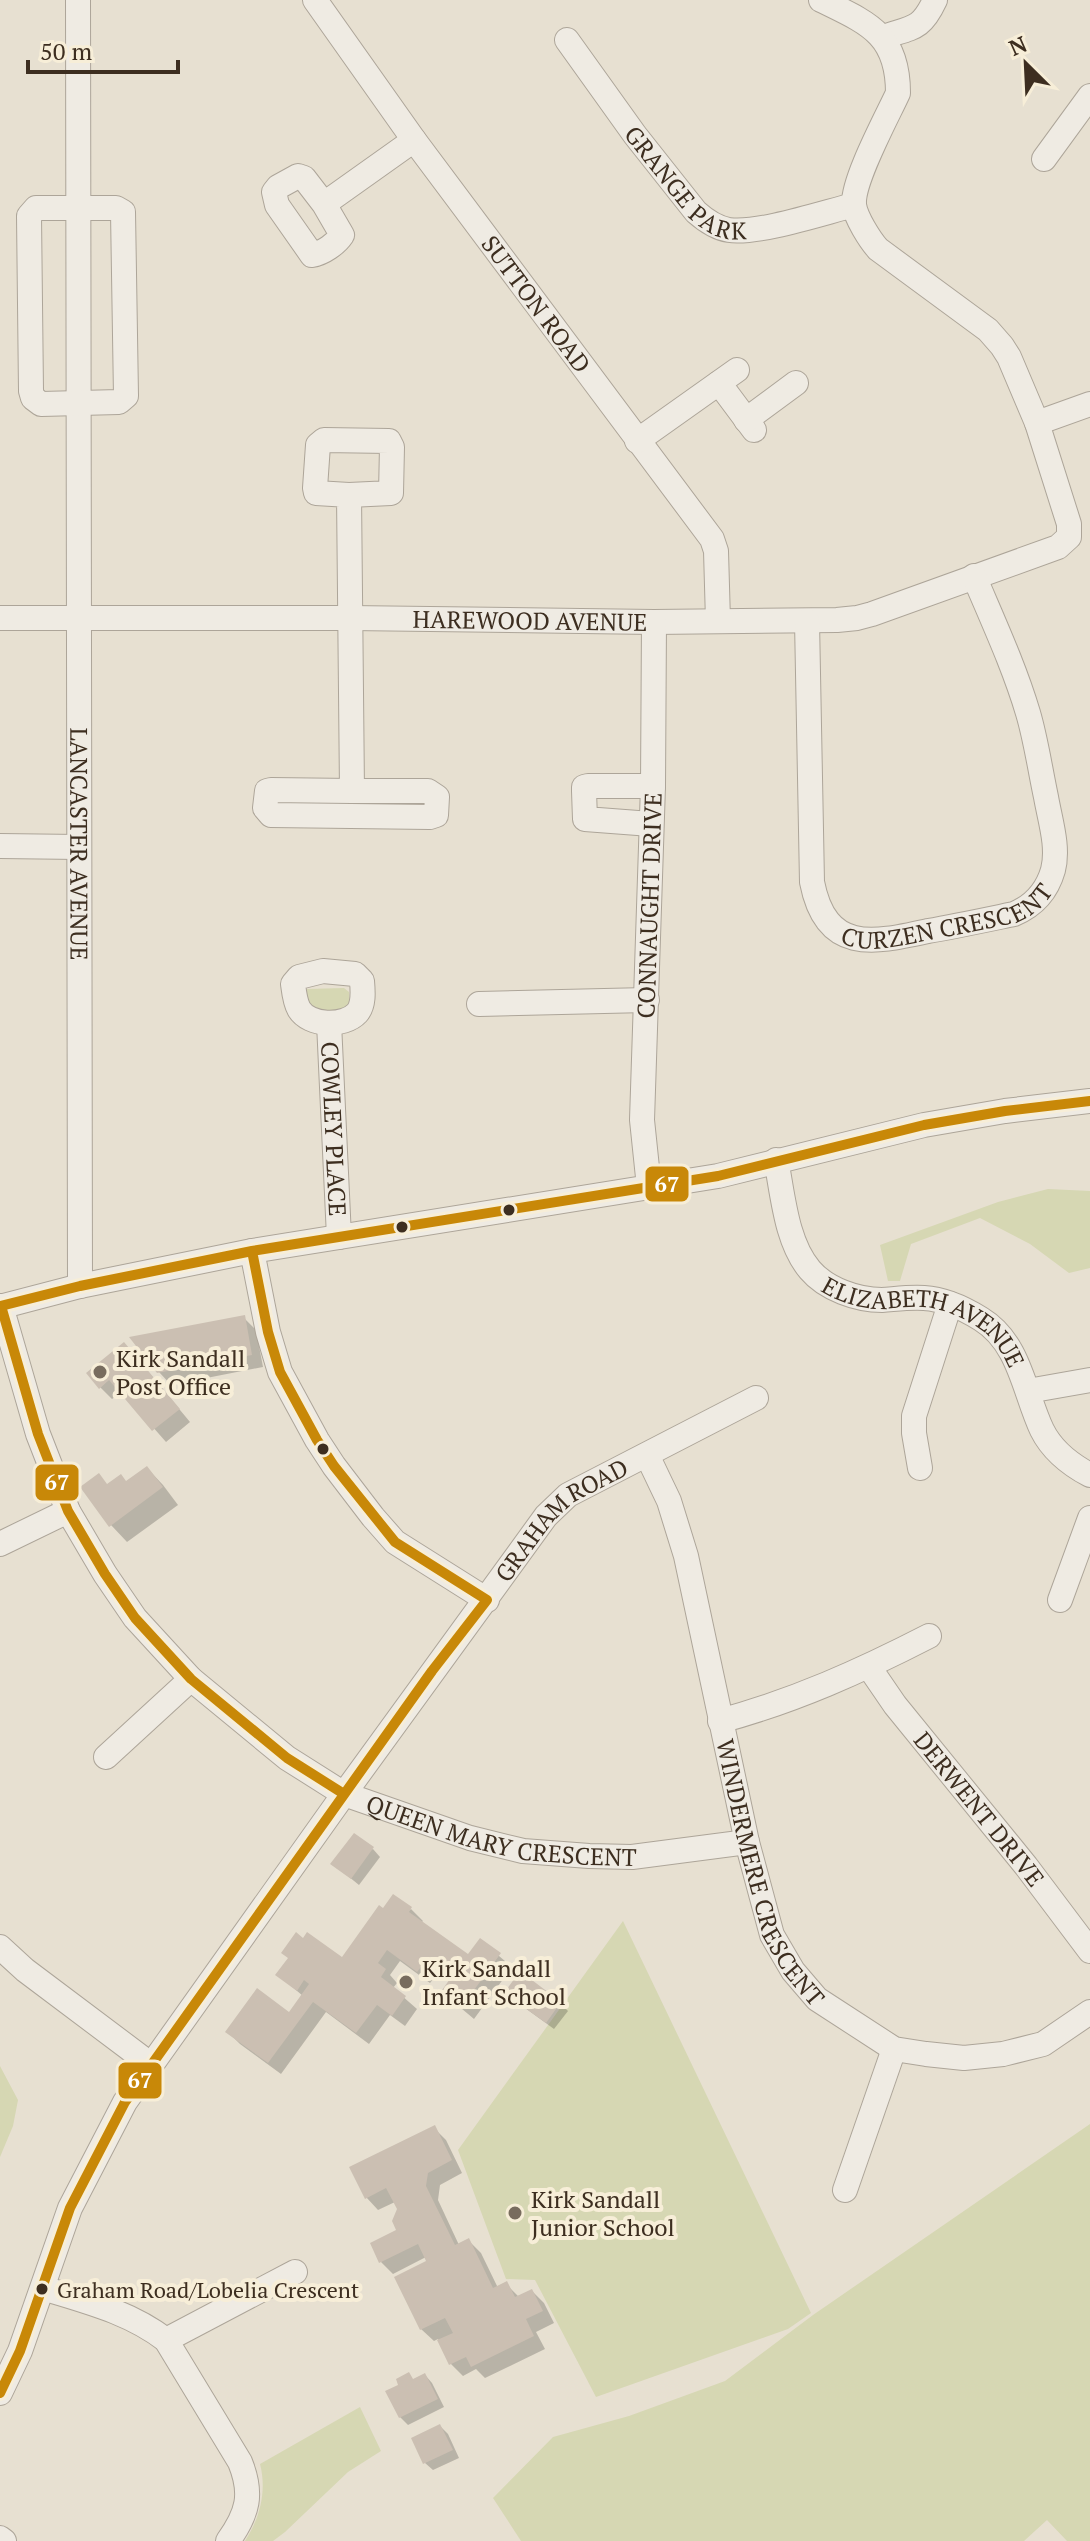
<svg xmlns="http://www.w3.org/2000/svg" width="1090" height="2541" viewBox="0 0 1090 2541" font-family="'PT Serif',serif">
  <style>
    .green { fill: #d6d7b3 }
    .shadow { fill: #0003 }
    .building { fill: #cbbfb2 }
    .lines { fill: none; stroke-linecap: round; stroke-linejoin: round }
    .minor-casing { stroke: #ada599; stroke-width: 26 }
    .minor { stroke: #efebe3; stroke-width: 24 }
    .bus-1-casing { stroke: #f7eed8; stroke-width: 16 }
    .bus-1 { stroke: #c88808; stroke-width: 10 }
    .bus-dot { fill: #3d2e20; stroke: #f7eed8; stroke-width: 3 }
    .poi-dot { fill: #786c5e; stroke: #f7eed8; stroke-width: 3 }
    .labels { text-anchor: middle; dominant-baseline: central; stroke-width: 8; stroke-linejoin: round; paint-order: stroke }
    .bus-label { font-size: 22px; fill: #3d2e20; stroke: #f7eed8; text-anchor: start }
    .street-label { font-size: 24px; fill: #3d2e20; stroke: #f7eed8 }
    .poi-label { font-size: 24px; fill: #3d2e20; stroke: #f7eed8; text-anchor: start }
    .line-badge { stroke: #f7eed8; stroke-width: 3 }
    .badge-label { font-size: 22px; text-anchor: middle; font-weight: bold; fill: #fff }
  </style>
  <rect width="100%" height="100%" fill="#e7e0d1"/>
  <path class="green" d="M344 988 349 992 350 1004 343 1011 308 1012 303 992 307 989Z
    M1048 1189 1090 1191V1268L1069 1273 1030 1244 980 1218 911 1244 900 1281H888L880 1245 998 1202Z
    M623 1921 811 2313 788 2329 596 2397 535 2280 506 2279 458 2150Z
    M0 2066 18 2100 13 2126 0 2157Z
    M1090 2124V2541H1067L1047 2520 1024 2541H521L493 2498 553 2437 629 2416 725 2381 813 2315Z
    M360 2407 381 2451 348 2472 285 2532 273 2541H245C260 2518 267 2491 260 2464Z"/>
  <path class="shadow" d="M244 1318 256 1330 263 1367 171 1385 159 1372Z
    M136 1357 190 1422 166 1442 122 1392 112 1399 100 1387Z
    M147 1468 163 1485 178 1505 127 1542 111 1525 109 1486 127 1483Z
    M373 1849 380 1857 359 1885 333 1864Z
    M411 1909 423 1921 421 1923 468 1957 480 1940 512 1967 474 2019 443 1993 454 1978 441 1969 430 1983 400 1961 390 1975 397 1983 393 1988 417 2009 405 2026 390 2015 369 2044 326 2012 281 2074 240 2044 228 2032 290 2015 303 1996 278 1975 342 1960Z
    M514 2000 560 2003 568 2011 554 2029Z
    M434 2128 446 2140 462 2173 440 2185 438 2200 459 2245 469 2241 481 2253 498 2288 506 2284 518 2296 532 2291 544 2303 554 2323 536 2332 545 2349 485 2378 476 2369 463 2376 451 2364 438 2339 434 2341 421 2329 429 2262 426 2257 393 2274 381 2262 398 2231 399 2209 395 2202 378 2210 366 2197Z
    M425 2375 432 2383 444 2407 408 2425 400 2417 401 2385Z
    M440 2426 448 2434 459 2458 433 2470 425 2463Z"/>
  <path class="building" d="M245 1315 252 1355 157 1373 129 1337Z
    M124 1342 180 1409 152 1431 109 1380 99 1389 86 1373Z
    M147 1466 163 1487 109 1527 80 1487 99 1473 107 1484 121 1474 126 1481Z
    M354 1833 374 1847 351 1879 330 1864Z
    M393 1894 412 1907 409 1912 468 1954 480 1938 501 1953 461 2008 440 1993 452 1976 428 1958 417 1972 387 1950 378 1963 386 1969 381 1977 406 1996 392 2016 377 2005 356 2033 313 2002 268 2063 225 2032 257 1988 289 2012 309 1984 304 1980 297 1991 275 1975 288 1958 281 1953 296 1932 303 1938 307 1932 342 1957 379 1905 383 1908Z
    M520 1971 561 2002 546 2023 504 1993Z
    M435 2125 452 2160 428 2173 426 2186 455 2245 469 2238 493 2288 507 2281 515 2297 532 2289 543 2311 526 2319 534 2336 471 2367 466 2357 449 2365 437 2340 453 2333 445 2318 420 2330 394 2277 426 2261 418 2244 379 2263 370 2243 396 2230 392 2221 397 2209 386 2188 365 2199 349 2167Z
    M409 2372 413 2379 425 2373 438 2399 399 2418 385 2391 398 2385 396 2379Z
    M440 2424 453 2450 423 2464 411 2438Z"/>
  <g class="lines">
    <g class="minor-casing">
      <g id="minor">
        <path id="s1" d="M78 0 80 1286"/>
        <path id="s2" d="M315 0 414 140 712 539 716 551 718 621"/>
        <path d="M883 37C913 27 921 30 935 0"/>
        <path id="s3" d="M567 40 635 135 696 212C705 220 716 228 729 230 759 234 822 213 854 205"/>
        <path d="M1044 159 1090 96"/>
        <path d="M324 204 304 178 298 176 278 187 274 192 277 205 312 255C323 253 336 244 342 235L324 204 414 140"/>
        <path d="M36 208H116L123 212 126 396 119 402 41 404 33 398 31 391 29 216Z"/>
        <path d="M719 383 754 430"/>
        <path d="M746 420 796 383"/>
        <path d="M1037 423 1090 404"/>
        <path d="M637 441 737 370"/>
        <path d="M349 495 391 493 392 447 389 441 324 440 318 445 315 488 316 493 349 495 352 791H428L437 797 436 815 430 817 271 815 265 808 267 791 271 790 352 791"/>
        <path id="s4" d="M0 618H350L654 622 837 620 857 618 872 614 1058 547 1069 537V524L1037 423 1009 357 1002 346 988 330 878 249C870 240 856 218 854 205 852 181 887 117 898 93 898 34 868 23 821 0"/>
        <path id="s5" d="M807 621 812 882C826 954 873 943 928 931 957 926 985 920 1014 914 1033 906 1047 891 1053 870 1059 847 1050 820 1046 797 1040 769 1036 740 1028 713 1014 666 993 621 974 576"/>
        <path d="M651 824 585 819 584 791V787L588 786H653"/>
        <path d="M0 846 79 847"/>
        <path d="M323 971 355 974 362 981C363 992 364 1005 357 1013 344 1027 309 1026 299 1009 295 1002 294 992 293 984L299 977Z"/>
        <path d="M479 1004 647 1000"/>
        <path id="s6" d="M329 1023 339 1237"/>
        <path id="s7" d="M776 1160C783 1195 786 1242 810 1270 826 1289 857 1300 882 1300 896 1299 910 1297 924 1298 943 1299 965 1309 981 1319 1020 1343 1024 1392 1042 1430 1052 1450 1071 1465 1090 1475"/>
        <path id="s8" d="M649 1187 642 1120 653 786 654 622"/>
        <path d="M252 1251 268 1332 280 1372 317 1440 334 1466 373 1517 395 1542 487 1600"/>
        <path id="s9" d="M1 1306 38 1434 68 1511 105 1574 135 1618 191 1679 287 1758 344 1794 470 1838 523 1851 589 1856 632 1857 747 1842"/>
        <path d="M0 1307 80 1286 252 1251 718 1176 924 1125 1005 1111 1090 1101"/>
        <path d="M1028 1391 1090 1380"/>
        <path id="s10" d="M647 1455 669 1501 686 1556 747 1842 772 1935 793 1971 817 1999 894 2049 926 2054 964 2058 1003 2054 1043 2044 1090 2012"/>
        <path d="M920 1468 914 1433V1416L950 1304"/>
        <path d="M0 1544 68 1511"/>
        <path d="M1060 1600 1090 1518"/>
        <path id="s11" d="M869 1667 895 1705 1026 1866 1090 1951"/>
        <path d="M720 1721C794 1701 861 1671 929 1636"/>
        <path d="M106 1757 191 1679"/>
        <path d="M0 1947 25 1970 150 2064"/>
        <path d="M845 2190 894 2049"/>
        <path d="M43 2288C85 2301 130 2312 166 2340L240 2462C253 2494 248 2513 228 2541"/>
        <path d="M166 2340 295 2272"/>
        <path id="s12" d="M0 2393 20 2351 70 2208 125 2102 344 1794 546 1516 568 1495 756 1398"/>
        <path d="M0 2538 4 2541"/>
      </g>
    </g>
    <use href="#minor" class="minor"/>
    <g class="bus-1-casing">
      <path id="bus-1" d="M344 1794 287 1758 191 1679 135 1618 105 1574 68 1511 38 1434 1 1306 80 1286 252 1251 718 1176 924 1125 1005 1111 1090 1101
        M0 2393 20 2351 70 2208 125 2102 432 1671 487 1600 395 1542 334 1466 317 1440 280 1372 268 1332 252 1251"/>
    </g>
    <use href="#bus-1" class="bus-1"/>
  </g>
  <g class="bus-dot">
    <circle cx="509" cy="1210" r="7"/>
    <circle cx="402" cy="1227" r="7"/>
    <circle cx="323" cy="1449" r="7"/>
    <circle cx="42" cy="2289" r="7"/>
  </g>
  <g class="poi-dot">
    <circle cx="100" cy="1372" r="8"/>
    <circle cx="406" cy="1982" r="8"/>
    <circle cx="515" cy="2213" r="8"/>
  </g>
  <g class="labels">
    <g class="bus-label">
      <text x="57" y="2289">Graham Road/Lobelia Crescent</text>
    </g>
    <g class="street-label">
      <text stroke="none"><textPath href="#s3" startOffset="190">GRANGE PARK</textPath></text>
      <text stroke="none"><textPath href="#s2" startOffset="376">SUTTON ROAD</textPath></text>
      <text stroke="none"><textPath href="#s4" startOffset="530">HAREWOOD AVENUE</textPath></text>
      <text stroke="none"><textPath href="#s1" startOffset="844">LANCASTER AVENUE</textPath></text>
      <text stroke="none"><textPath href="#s5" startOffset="432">CURZEN CRESCENT</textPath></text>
      <text stroke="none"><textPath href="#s8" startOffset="282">CONNAUGHT DRIVE</textPath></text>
      <text stroke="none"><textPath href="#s6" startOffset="106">COWLEY PLACE</textPath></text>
      <text stroke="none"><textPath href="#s7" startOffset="248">ELIZABETH AVENUE</textPath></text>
      <text stroke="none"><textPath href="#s12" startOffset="1048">GRAHAM ROAD</textPath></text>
      <text stroke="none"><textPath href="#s11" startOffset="180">DERWENT DRIVE</textPath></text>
      <text stroke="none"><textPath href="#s9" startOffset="780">QUEEN MARY CRESCENT</textPath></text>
      <text stroke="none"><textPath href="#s10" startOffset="438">WINDERMERE CRESCENT</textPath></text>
    </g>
    <g class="poi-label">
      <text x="116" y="1358">Kirk Sandall<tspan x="116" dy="28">Post Office</tspan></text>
      <text x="422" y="1968">Kirk Sandall<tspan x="422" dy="28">Infant School</tspan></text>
      <text x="531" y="2199">Kirk Sandall<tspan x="531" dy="28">Junior School</tspan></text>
    </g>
  </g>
  <g class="line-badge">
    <rect x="644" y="1165" width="46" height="38" rx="8" fill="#c88808"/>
    <rect x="34" y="1463" width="46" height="39" rx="8" fill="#c88808"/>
    <rect x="117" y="2061" width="46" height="39" rx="8" fill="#c88808"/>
  </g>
  <g class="badge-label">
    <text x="667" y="1192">67</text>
    <text x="57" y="1490">67</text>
    <text x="140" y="2088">67</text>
  </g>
  <g transform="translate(1026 64) rotate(336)" stroke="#f7eed8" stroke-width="6" paint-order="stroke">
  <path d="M0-6L14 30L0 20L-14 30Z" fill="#3d2e20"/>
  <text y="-12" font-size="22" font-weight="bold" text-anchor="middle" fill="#3d2e20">N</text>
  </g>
  <path d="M28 60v12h150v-12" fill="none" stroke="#3d2e20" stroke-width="4"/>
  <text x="40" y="60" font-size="24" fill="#3d2e20" stroke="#f7eed8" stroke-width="6" paint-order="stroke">50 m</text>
</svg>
